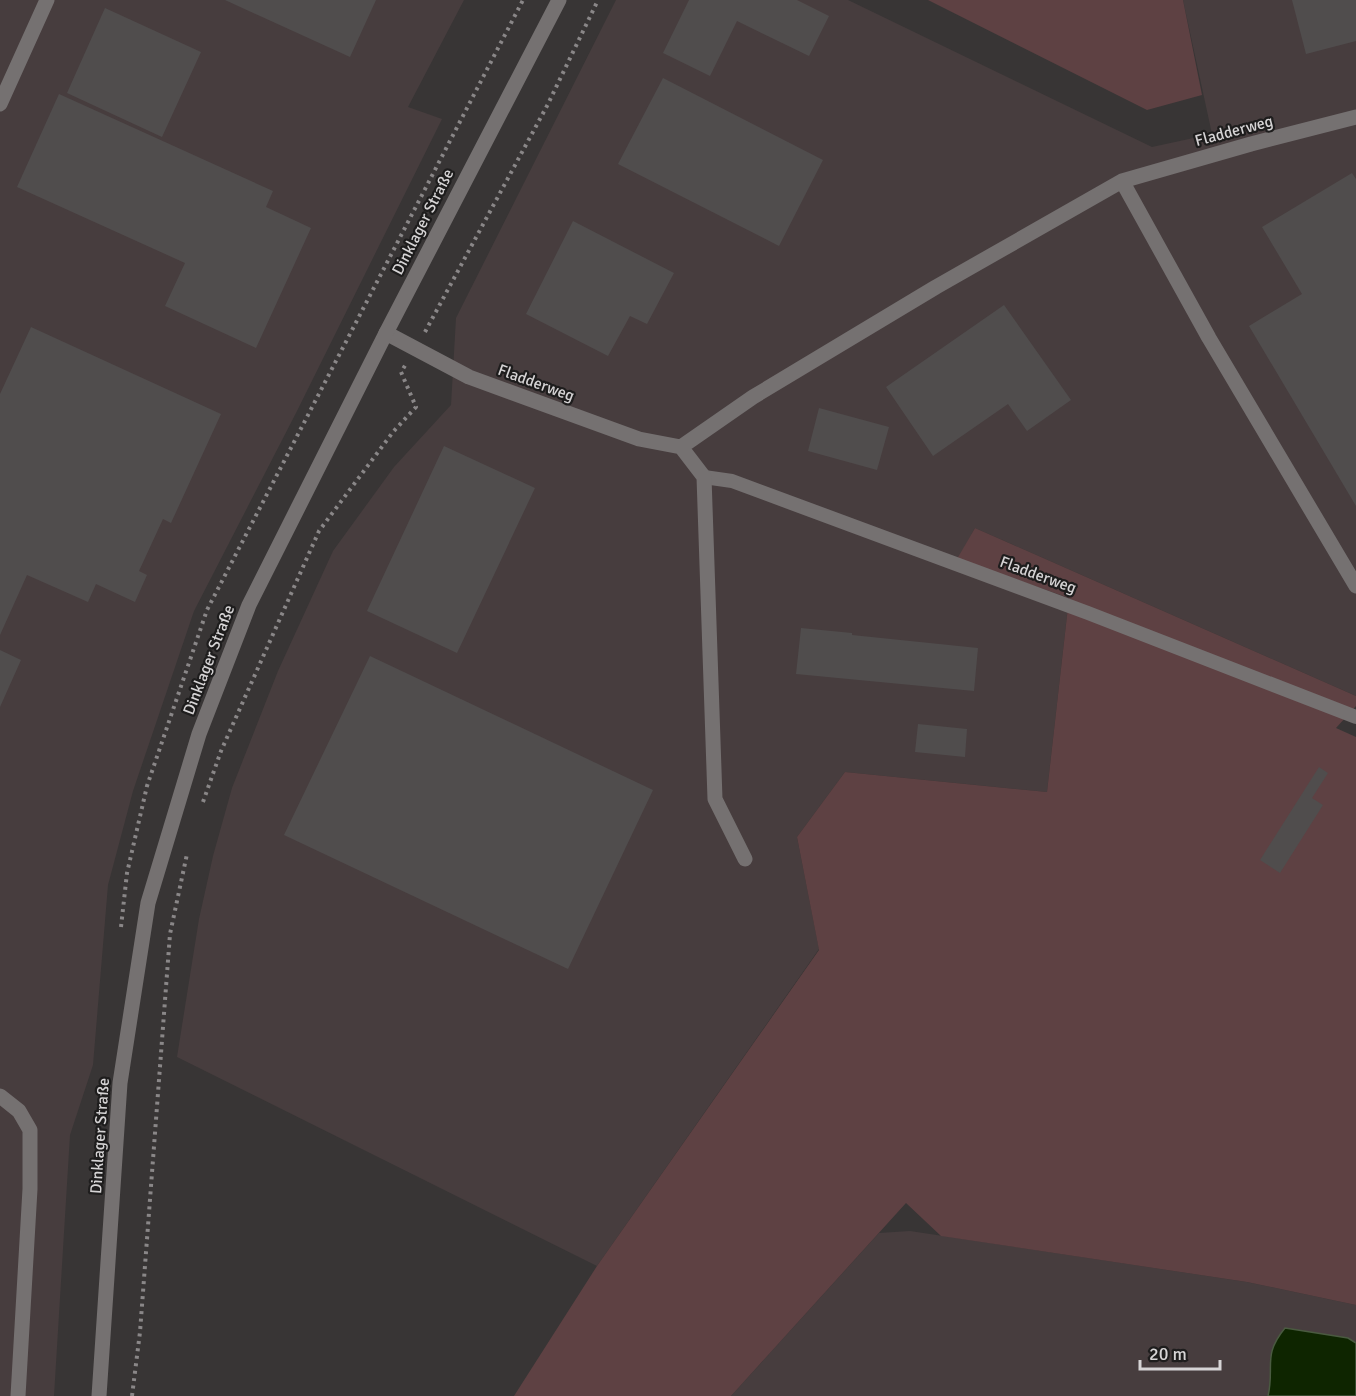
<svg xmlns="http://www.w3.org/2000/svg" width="1356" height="1396" viewBox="0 0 1356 1396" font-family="Signika,sans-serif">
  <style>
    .built { fill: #473d3e }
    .green { fill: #5e4143 }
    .water { fill: #0e2500; stroke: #4a5a40; stroke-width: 1.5 }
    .building { fill: #504d4d }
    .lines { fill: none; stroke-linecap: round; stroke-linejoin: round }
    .path { stroke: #8a8788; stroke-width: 4; stroke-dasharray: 3 4.5; stroke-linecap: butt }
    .service { stroke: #757171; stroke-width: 14 }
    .minor { stroke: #757171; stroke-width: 15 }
    .secondary { stroke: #757171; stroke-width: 15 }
    .labels { text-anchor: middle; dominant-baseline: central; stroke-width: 4.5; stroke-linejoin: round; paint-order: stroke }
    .street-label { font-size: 16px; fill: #d6d4d5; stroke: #1e1d1d }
  </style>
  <rect width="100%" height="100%" fill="#383535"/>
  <path class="built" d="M0 0H464L408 107 442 119 297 411 194 611 133 791 108 885 93 1065 70 1135 54 1396H0Z
    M616 0H848L1152 147 1212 134 1183 0H1356V696L975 528 958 559 1069 598 1047 792 845 772 797 837 819 949 597 1266 177 1057 199 919 213 856 232 788 278 671 333 551 394 467 451 405 456 318Z
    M910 1231 1247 1282 1356 1305V1396H731L879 1233Z"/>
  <path class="green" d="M928 0H1183L1202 95 1147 110Z
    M975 528 1356 696V706L1336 728 1356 737V1305L1247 1282 941 1236 906 1203 731 1396H514L597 1266 819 950 797 837 845 772 1047 792 1069 598 957 559Z"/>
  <path class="water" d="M1285 1328 1348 1338 1356 1343V1396H1268C1275 1366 1262 1356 1285 1328Z"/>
  <path class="building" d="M225 0H376L350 57Z
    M689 0H797L829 16 809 56 737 21 710 76 663 53Z
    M1292 0H1356V41L1306 54Z
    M105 8 201 52 162 137 67 93Z
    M663 78 823 160 779 246 618 164Z
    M59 94 273 191 266 207 311 228 256 348 165 306 185 263 17 187Z
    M1352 173 1356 179V506L1249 326 1302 294 1262 227Z
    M573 221 674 273 647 324 630 316 608 356 526 314Z
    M1004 305 1071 400 1027 431 1008 404 933 456 886 387Z
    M31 327 221 414 171 523 163 519 139 571 147 575 135 602 96 584 88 602 27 575 0 635V394Z
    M819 408 889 427 877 470 808 451Z
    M444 446 535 488 457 653 367 611Z
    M801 628 852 633V635L978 648 974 691 796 674Z
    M0 650 21 660 0 707Z
    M370 656 653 790 568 969 284 835Z
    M918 724 967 729 965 757 915 752Z
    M1319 767 1328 773 1312 798 1323 805 1280 873 1260 860Z"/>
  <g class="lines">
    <path class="path" d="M425 332 548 104 598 0
      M203 802 221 751 319 531 393 432 416 407 401 372 406 364
      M121 927 127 873 147 786 207 610 523 0
      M132 1396 140 1332 170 934 187 854"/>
    <path class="service" d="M704 477 732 481 1088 613 1356 717"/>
    <path class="minor" d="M0 104 47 0
      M1122 181 1209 338 1356 586
      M386 333 469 377 639 439 681 447 704 477 715 799 745 859
      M681 447 753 397 936 287 1122 181 1251 144 1356 117
      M0 1096 19 1111 30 1130V1189L18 1396"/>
    <path class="secondary" d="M99 1396 120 1083 148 903 199 734 249 605 386 333 559 0"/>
  </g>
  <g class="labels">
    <g class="street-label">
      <text transform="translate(1234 131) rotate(-15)">Fladderweg</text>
      <text transform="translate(423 222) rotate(-63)">Dinklager Straße</text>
      <text transform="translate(536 383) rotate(20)">Fladderweg</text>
      <text transform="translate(1038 575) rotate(20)">Fladderweg</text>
      <text transform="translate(209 660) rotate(-69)">Dinklager Straße</text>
      <text transform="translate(100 1136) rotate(-86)">Dinklager Straße</text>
    </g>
  </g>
  <path d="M1140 1360v9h80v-9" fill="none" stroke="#d6d4d5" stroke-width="3"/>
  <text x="1149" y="1360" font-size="18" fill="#d6d4d5" stroke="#1e1d1d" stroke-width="4.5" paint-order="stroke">20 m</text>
</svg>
